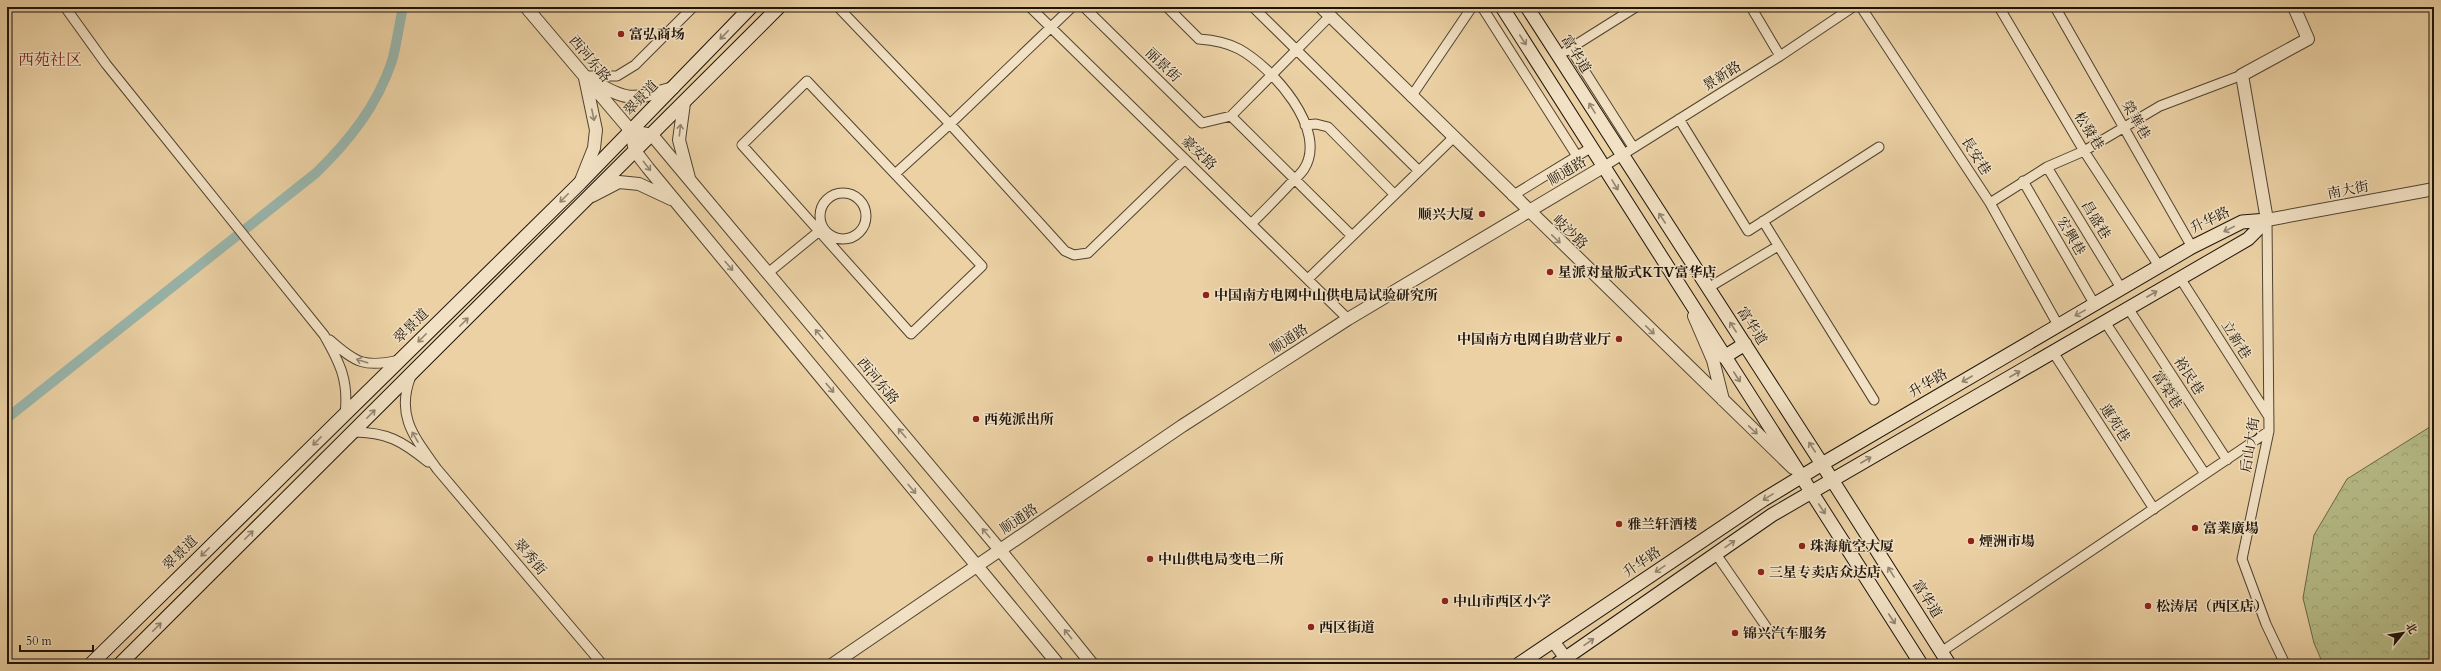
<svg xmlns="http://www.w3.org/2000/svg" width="2441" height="671" viewBox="0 0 2441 671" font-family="Cardo,'Noto Serif SC',serif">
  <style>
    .forest { fill: url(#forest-crowns); stroke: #6a6848 }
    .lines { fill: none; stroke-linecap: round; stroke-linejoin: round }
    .canal { stroke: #99b6ac; stroke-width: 10 }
    .minor-casing { stroke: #504330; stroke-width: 11 }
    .tertiary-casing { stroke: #504330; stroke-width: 14 }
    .secondary-casing { stroke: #1d140a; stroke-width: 15 }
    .minor { stroke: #f2e1c4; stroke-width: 9 }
    .tertiary { stroke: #f2e1c4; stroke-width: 12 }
    .secondary { stroke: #f2e1c4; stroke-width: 13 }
    .oneway { stroke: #928570 }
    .poi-dot { fill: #8f2418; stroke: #f2e1c4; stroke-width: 1.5 }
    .labels { text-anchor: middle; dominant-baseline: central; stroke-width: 3; stroke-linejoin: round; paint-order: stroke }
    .poi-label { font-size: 14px; font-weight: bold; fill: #1d140a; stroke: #f2e1c4; text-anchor: start }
    .street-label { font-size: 14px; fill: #1d140a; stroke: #f2e1c4 }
    .quarter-label { font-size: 16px; fill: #7a1f14; stroke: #f2e1c4 }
  </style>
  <defs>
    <pattern id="forest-crowns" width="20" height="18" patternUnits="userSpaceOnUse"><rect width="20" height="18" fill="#b6bc87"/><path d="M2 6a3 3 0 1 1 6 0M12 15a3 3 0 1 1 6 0" fill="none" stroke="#9ca173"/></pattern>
  </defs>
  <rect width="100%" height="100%" fill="#ebd1a4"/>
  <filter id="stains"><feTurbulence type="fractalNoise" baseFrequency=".005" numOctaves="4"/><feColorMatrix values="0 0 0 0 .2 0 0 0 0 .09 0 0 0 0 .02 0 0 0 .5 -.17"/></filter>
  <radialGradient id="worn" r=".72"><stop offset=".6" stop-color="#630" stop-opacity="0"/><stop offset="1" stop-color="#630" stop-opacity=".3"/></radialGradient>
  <path class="forest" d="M2434 421V664H2323L2314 643 2303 598 2314 535 2347 479 2433 425Z"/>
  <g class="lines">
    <path class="canal" d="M7 418 316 173C349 141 377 106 392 61 397 43 399 25 403 7"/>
    <g class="minor-casing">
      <path id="minor" d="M65 7 106 64 324 335C340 363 349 381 345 414
        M838 7 950 124 1065 251 1074 255 1088 253 1185 159
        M1030 7 1348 319
        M1084 7 1202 123 1231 116 1351 235
        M1167 7 1199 39C1213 40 1226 42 1239 49 1272 67 1329 130 1304 169 1300 175 1294 180 1289 185 1277 198 1264 211 1251 224
        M1253 7 1418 170
        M1482 7 1577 156
        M1751 7 1780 56
        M1861 7 1990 203 2058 325
        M1999 7 2084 151 2159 266
        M2055 7 2192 247
        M1570 48 1633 147
        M1566 51 1636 7
        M586 76H617L635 65 693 7
        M807 81 982 266 911 334 742 145Z
        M1411 97 1472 7
        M1231 116 1330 16
        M1679 119 1748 231 1879 147
        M1305 125 1316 124 1328 127 1394 194
        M1603 167 1780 56 1853 7
        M2047 167 2121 288
        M895 174 950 124 1072 7
        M2023 181 2095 305
        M820 216a23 23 0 1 1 46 0a23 23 0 1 1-46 0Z
        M1512 196 1592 147
        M1990 203 2047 167 2084 151 2160 106 2242 75
        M2267 220 2269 431 2242 559 2266 624 2285 664
        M1763 221 1874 400
        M768 273 823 228
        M2180 278 2269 417
        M1308 279 1453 138
        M1708 288 1778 246
        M2128 308 2227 460
        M2105 322 2205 474
        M330 340C356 363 365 368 399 360
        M2053 352 2154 509
        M411 376C395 416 415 438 437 469L602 664
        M353 432C387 432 402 441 428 462
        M1716 554 1767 628
        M1941 652 2269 431"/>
    </g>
    <g class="tertiary-casing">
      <path id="tertiary" d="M526 7 631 131 635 151 648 168 1058 664
        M1321 7 1793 468
        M2294 7 2308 39 2242 75 2267 220 2434 189
        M591 80C630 102 631 100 673 88
        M684 103 679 140 689 178
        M631 131 652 135 1000 550 1092 664
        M580 183 594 148 596 130 585 78
        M592 196 619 182 639 184 671 199
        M1694 316 1713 360 1723 400
        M1553 641 1570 664
        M833 664 1182 426 1348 319 1603 167"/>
    </g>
    <g class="secondary-casing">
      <path id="secondary" d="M1502 7 1921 664
        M1527 7 1822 464 1949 664
        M1724 357 1745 344
        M91 664 580 183 751 7
        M120 664 779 7
        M1519 664 1763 500 1822 464 2192 247 2242 222 2267 220
        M1557 664 1772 515 2248 239 2267 220"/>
    </g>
    <use href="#minor" class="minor"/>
    <use href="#tertiary" class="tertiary"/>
    <use href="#secondary" class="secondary"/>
  </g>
  <defs><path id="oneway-shaft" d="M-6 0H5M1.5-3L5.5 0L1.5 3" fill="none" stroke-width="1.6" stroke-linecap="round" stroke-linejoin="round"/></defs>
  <g class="oneway">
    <use href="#oneway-shaft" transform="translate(724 35) rotate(134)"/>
    <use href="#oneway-shaft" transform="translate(1523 40) rotate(57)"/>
    <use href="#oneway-shaft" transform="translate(1592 108) rotate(-122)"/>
    <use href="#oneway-shaft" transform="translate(593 115) rotate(78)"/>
    <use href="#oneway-shaft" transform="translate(680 130) rotate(-83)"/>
    <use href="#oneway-shaft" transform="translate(647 166) rotate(52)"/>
    <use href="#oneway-shaft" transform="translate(1615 185) rotate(59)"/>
    <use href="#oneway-shaft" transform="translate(564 198) rotate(135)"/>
    <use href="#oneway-shaft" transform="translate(1662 218) rotate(-123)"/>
    <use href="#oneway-shaft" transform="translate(2229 229) rotate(154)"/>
    <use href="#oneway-shaft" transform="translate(1556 239) rotate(44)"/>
    <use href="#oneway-shaft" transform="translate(729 266) rotate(50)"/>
    <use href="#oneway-shaft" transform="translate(2152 294) rotate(-30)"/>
    <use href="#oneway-shaft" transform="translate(2080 313) rotate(151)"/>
    <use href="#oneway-shaft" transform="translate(464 322) rotate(-45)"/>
    <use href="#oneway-shaft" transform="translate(1733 327) rotate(-123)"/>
    <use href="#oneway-shaft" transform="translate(1650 330) rotate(44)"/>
    <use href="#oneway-shaft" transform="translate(819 334) rotate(-130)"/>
    <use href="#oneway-shaft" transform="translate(422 338) rotate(135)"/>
    <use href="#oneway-shaft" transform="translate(362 361) rotate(-162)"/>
    <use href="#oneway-shaft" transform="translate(2015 374) rotate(-30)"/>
    <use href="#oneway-shaft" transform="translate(1737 377) rotate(57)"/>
    <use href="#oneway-shaft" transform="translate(1967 379) rotate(150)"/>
    <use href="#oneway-shaft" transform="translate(830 388) rotate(50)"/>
    <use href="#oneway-shaft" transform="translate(371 414) rotate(-45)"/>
    <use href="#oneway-shaft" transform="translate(1753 430) rotate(44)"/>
    <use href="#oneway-shaft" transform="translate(902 433) rotate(-130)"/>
    <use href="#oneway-shaft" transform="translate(415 437) rotate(-120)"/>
    <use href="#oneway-shaft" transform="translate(317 441) rotate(135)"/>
    <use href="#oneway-shaft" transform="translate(1812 447) rotate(-123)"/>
    <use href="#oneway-shaft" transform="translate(1866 460) rotate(-30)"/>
    <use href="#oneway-shaft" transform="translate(912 489) rotate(50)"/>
    <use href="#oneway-shaft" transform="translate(1768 497) rotate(148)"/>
    <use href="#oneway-shaft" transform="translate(1822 509) rotate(57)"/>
    <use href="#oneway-shaft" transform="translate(986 533) rotate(-130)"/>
    <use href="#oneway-shaft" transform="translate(249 535) rotate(-45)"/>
    <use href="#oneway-shaft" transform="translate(1730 544) rotate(-35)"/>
    <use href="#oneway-shaft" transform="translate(205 552) rotate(135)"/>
    <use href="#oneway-shaft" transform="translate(1660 569) rotate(146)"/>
    <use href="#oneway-shaft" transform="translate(1891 572) rotate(-122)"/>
    <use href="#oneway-shaft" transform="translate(1892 619) rotate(57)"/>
    <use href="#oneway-shaft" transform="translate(157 627) rotate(-45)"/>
    <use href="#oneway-shaft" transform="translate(1068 634) rotate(-129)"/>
    <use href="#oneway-shaft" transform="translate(1589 642) rotate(-35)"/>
  </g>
  <g class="poi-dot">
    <circle cx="621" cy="34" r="4"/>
    <circle cx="1482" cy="214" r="4"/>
    <circle cx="1550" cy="272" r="4"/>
    <circle cx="1206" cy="295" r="4"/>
    <circle cx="1619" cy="339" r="4"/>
    <circle cx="976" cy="419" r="4"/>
    <circle cx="1619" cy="524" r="4"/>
    <circle cx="2195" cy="528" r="4"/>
    <circle cx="1971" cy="541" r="4"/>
    <circle cx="1802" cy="546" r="4"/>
    <circle cx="1150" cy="559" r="4"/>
    <circle cx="1761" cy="572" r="4"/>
    <circle cx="1445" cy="601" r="4"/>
    <circle cx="2148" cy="606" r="4"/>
    <circle cx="1311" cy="627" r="4"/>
    <circle cx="1735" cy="633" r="4"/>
  </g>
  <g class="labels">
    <g class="poi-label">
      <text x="629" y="34">富弘商场</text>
      <text x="1474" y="214" text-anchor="end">顺兴大厦</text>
      <text x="1558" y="272">星派对量版式KTV富华店</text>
      <text x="1214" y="295">中国南方电网中山供电局试验研究所</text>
      <text x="1611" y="339" text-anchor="end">中国南方电网自助营业厅</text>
      <text x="984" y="419">西苑派出所</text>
      <text x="1627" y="524">雅兰轩酒楼</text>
      <text x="2203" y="528">富業廣場</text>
      <text x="1979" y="541">煙洲市場</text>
      <text x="1810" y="546">珠海航空大厦</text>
      <text x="1158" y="559">中山供电局变电二所</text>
      <text x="1769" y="572">三星专卖店众达店</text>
      <text x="1453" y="601">中山市西区小学</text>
      <text x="2156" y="606">松涛居（西区店）</text>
      <text x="1319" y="627">西区街道</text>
      <text x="1743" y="633">锦兴汽车服务</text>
    </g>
    <g class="street-label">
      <text transform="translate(1576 54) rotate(58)">富华道</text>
      <text transform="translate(590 59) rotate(50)">西河东路</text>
      <text transform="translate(1163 65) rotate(44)">丽景街</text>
      <text transform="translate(1722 76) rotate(-32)">景新路</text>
      <text transform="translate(641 98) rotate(-46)">翠景道</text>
      <text transform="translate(2136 120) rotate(60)">榮華巷</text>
      <text transform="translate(2089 131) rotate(58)">松發巷</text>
      <text transform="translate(1199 153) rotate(44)">豪安路</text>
      <text transform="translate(1976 156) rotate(58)">長安巷</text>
      <text transform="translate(1567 171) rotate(-31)">顺通路</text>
      <text transform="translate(2348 190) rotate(-11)">南大街</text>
      <text transform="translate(2096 220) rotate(59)">昌盛巷</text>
      <text transform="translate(2210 220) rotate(-26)">升华路</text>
      <text transform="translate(1570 232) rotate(44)">岐沙路</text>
      <text transform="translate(2071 236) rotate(60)">宏興巷</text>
      <text transform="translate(411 326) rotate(-45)">翠景道</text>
      <text transform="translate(1752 326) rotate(57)">富华道</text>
      <text transform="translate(1289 339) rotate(-33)">顺通路</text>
      <text transform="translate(2236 340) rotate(58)">立新巷</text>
      <text transform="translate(2189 376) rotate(57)">裕民巷</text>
      <text transform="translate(878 381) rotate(50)">西河东路</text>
      <text transform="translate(1928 383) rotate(-30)">升华路</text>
      <text transform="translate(2167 390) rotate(57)">富榮巷</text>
      <text transform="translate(2115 423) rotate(57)">蓮苑巷</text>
      <text transform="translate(2250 445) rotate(-81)">后山大街</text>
      <text transform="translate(1019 519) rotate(-34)">顺通路</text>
      <text transform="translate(180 553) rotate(-45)">翠景道</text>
      <text transform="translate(530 557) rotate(50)">翠秀街</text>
      <text transform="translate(1642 562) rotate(-34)">升华路</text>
      <text transform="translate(1927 599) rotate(58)">富华道</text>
    </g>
    <g class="quarter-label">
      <text x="50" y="60">西苑社区</text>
    </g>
  </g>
  <rect width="2441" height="671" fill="none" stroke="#ebd1a4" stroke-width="24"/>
  <rect x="8" y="8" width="2425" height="655" fill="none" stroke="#1d140a" stroke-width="2"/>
  <rect x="12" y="12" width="2417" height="647" fill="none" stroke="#1d140a"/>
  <g transform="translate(2403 633) rotate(60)" stroke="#f2e1c4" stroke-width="3" paint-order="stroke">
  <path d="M0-3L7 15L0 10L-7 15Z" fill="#1d140a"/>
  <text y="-6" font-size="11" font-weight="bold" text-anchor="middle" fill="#1d140a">北</text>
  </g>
  <path d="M20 645v6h73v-6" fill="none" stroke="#1d140a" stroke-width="2"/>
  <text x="26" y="645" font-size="12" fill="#1d140a" stroke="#f2e1c4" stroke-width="3" paint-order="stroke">50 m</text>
  <rect width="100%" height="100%" filter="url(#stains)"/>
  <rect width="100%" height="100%" fill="url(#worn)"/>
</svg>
